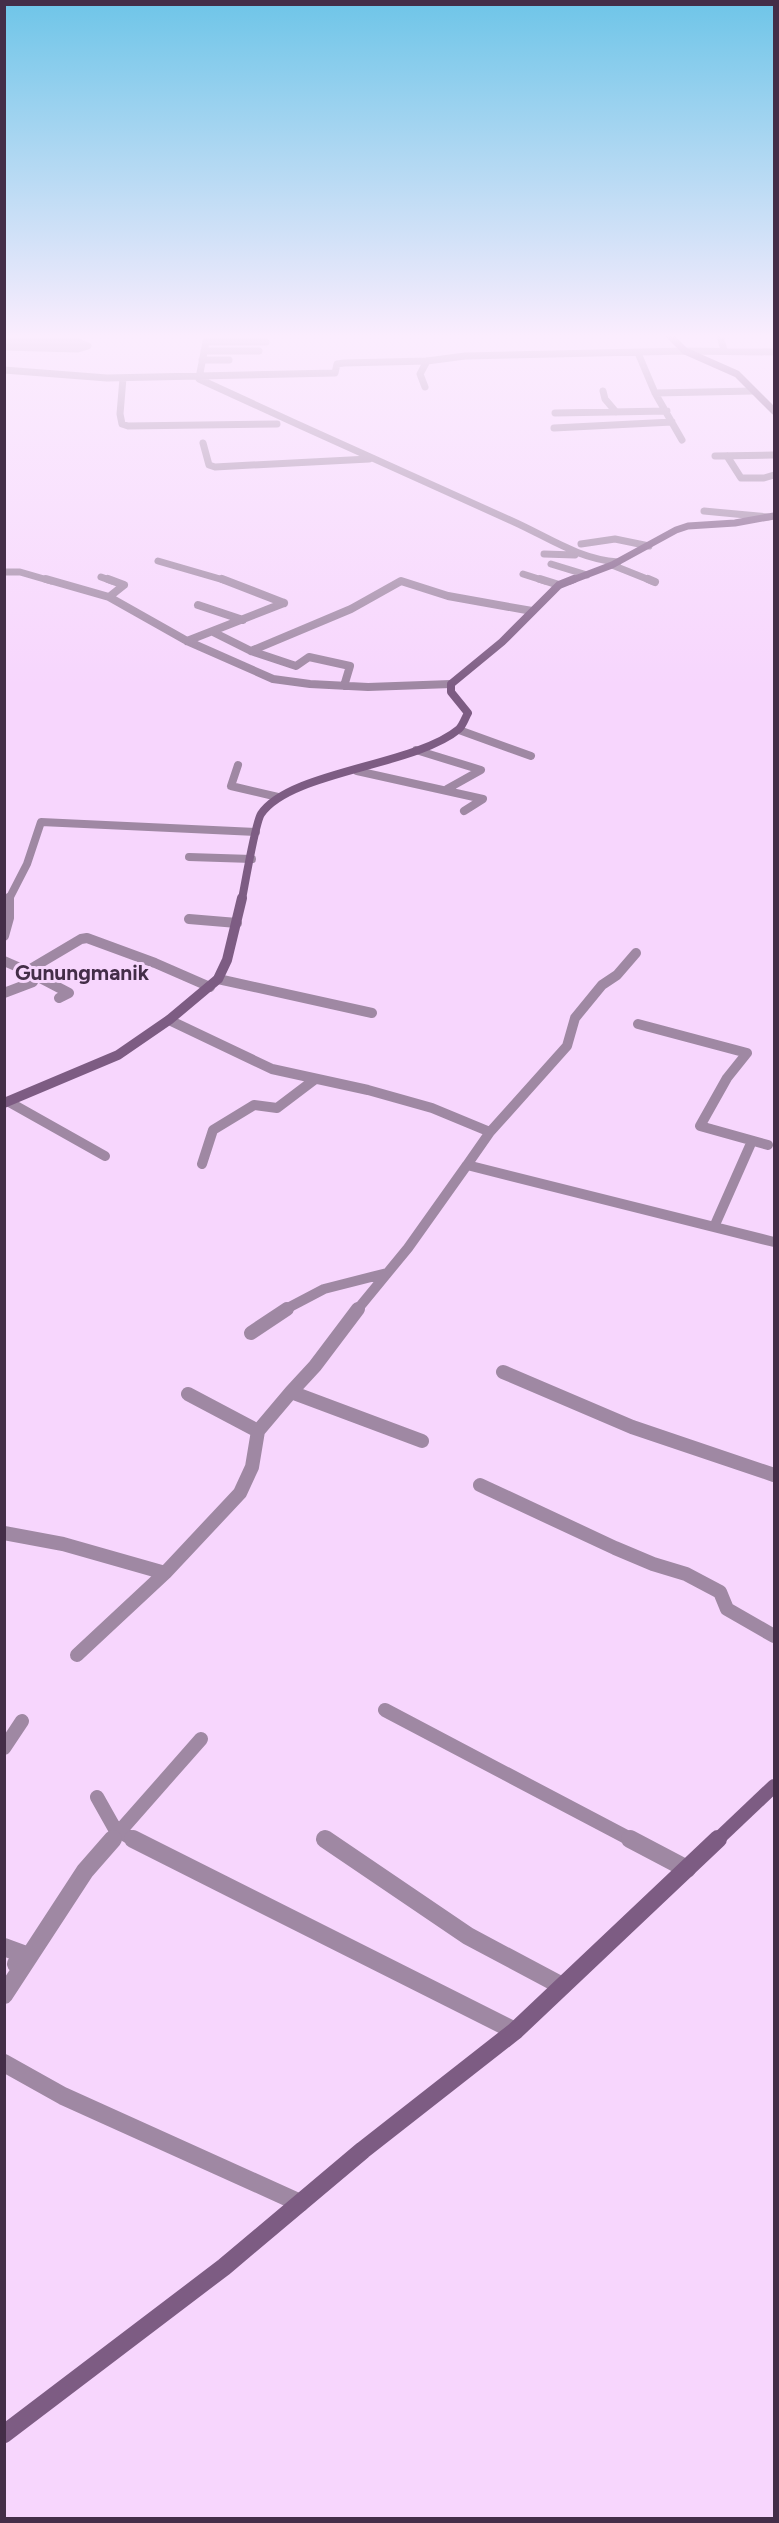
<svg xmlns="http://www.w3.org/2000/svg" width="779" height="2523" viewBox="0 0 779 2523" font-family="Figtree,sans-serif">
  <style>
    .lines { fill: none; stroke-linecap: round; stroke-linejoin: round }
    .street-far4 { stroke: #9f88a3; stroke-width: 7 }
    .street-far3 { stroke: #9f88a3; stroke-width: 8 }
    .street-far2 { stroke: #9f88a3; stroke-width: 10 }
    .street-far1 { stroke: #9f88a3; stroke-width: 14 }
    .street { stroke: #9f88a3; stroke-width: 18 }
    .secondary-far4 { stroke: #7d5c83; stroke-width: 7 }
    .secondary-far3 { stroke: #7d5c83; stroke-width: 8 }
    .secondary-far2 { stroke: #7d5c83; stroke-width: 10 }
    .secondary-far1 { stroke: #7d5c83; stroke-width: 14 }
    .secondary { stroke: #7d5c83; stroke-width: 18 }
    .labels { text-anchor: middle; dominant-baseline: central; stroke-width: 6; stroke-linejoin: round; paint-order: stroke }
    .quarter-label { font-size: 21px; font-weight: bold; fill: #442e48; stroke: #f7d6fd }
  </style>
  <rect width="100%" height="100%" fill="#f7d6fd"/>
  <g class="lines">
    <path class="street-far4" d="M719 333 724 350
      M4 341 78 342 88 346 78 349 4 347
      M204 351H259
      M638 353 655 393 682 440
      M202 360H229
      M4 370 107 378 335 373 337 364 344 363 427 361 465 356 685 351 774 352
      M123 378 120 414 122 424 128 426 277 424
      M199 378 206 342H266
      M199 379C303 427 407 474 512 521 548 537 578 559 618 562
      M425 387 420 374 427 361
      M603 391 605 399 616 412
      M655 393 753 391
      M555 413 667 411
      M554 428 672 422
      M203 443 209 465 215 467 369 459
      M715 456 774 455
      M727 456 741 478H764L774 475
      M704 511 768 517
      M581 544 615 539 649 546
      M544 554 575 555
      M158 561 227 581
      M551 564 587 575
      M612 565 652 581
      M4 572H20L51 581
      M523 574 545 581
      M101 577 112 581"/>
    <path class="street-far3" d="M46 579 109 597 187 641 273 679 310 684 368 687 451 684
      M108 579 124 585 109 597
      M222 579 284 603
      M540 579 559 585
      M648 579 655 582
      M198 605 243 620
      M213 632 251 651 296 666 309 657 350 666 344 686
      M187 641 284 603
      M251 651 351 609 401 581 448 596 532 611
      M459 730 531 756
      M416 750 481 770 447 789
      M238 765 231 786 278 797
      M357 771 483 799 464 811
      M189 857 252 859
      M9 899 27 864 41 822 256 832"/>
    <path class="street-far2" d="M189 919 237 923
      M4 936 9 918V898
      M4 961 27 971
      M218 979 372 1013
      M4 993 33 982
      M59 998 69 993 27 971 81 939 87 938 155 963 210 987
      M169 1020 272 1069 368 1090 432 1108 490 1132 467 1165 774 1242
      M638 1024 747 1053 727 1078 700 1126 768 1145
      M9 1102 105 1156
      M490 1132 567 1046 575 1018 602 985 617 975 636 953
      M202 1164 213 1130 254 1105 277 1108 314 1080
      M714 1227 752 1141
      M284 1310 324 1289 387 1273
      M357 1310 408 1248 467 1165"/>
    <path class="street-far1" d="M358 1309 315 1366 291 1392 422 1441
      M251 1333 287 1309
      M503 1372 632 1427 774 1475
      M188 1394 258 1431
      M480 1485 615 1548 653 1564 686 1574 720 1592 727 1609 774 1636
      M4 1533 63 1544 165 1573
      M77 1655 165 1573 240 1493 252 1467 258 1431 291 1392
      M385 1710 632 1840
      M4 1748 22 1721
      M97 1797 115 1829 135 1840
      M325 1839 327 1840
      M112 1840 201 1739"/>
    <path class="street" d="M133 1839 515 2031
      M325 1839 468 1936 562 1986
      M630 1839 687 1869
      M4 1947 23 1954 16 1964
      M4 1995 85 1871 113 1839
      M4 2063 63 2096 300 2203"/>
    <path class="secondary-far4" d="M667 333 685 351 737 374 774 411
      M570 581 612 565 676 530 688 526 735 523 774 516"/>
    <path class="secondary-far3" d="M242 899C245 884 255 824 261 814 290 771 415 766 459 729 463 725 465 718 468 713L451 692V684L502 642 559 585 574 579"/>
    <path class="secondary-far2" d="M4 1103 118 1055 169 1020 218 979 227 960 242 898"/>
    <path class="secondary-far1" d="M717 1840 774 1786"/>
    <path class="secondary" d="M4 2434 224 2267 363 2150 515 2031 718 1839"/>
  </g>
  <linearGradient id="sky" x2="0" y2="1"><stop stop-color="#6ec5e8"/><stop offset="0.49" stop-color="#fbedfe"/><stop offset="1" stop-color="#fbedfe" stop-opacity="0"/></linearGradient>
  <rect width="779" height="686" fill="url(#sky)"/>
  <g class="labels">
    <g class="quarter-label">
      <text x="82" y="972">Gunungmanik</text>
    </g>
  </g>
  <rect width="779" height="2523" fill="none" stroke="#442e48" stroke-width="12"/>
</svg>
